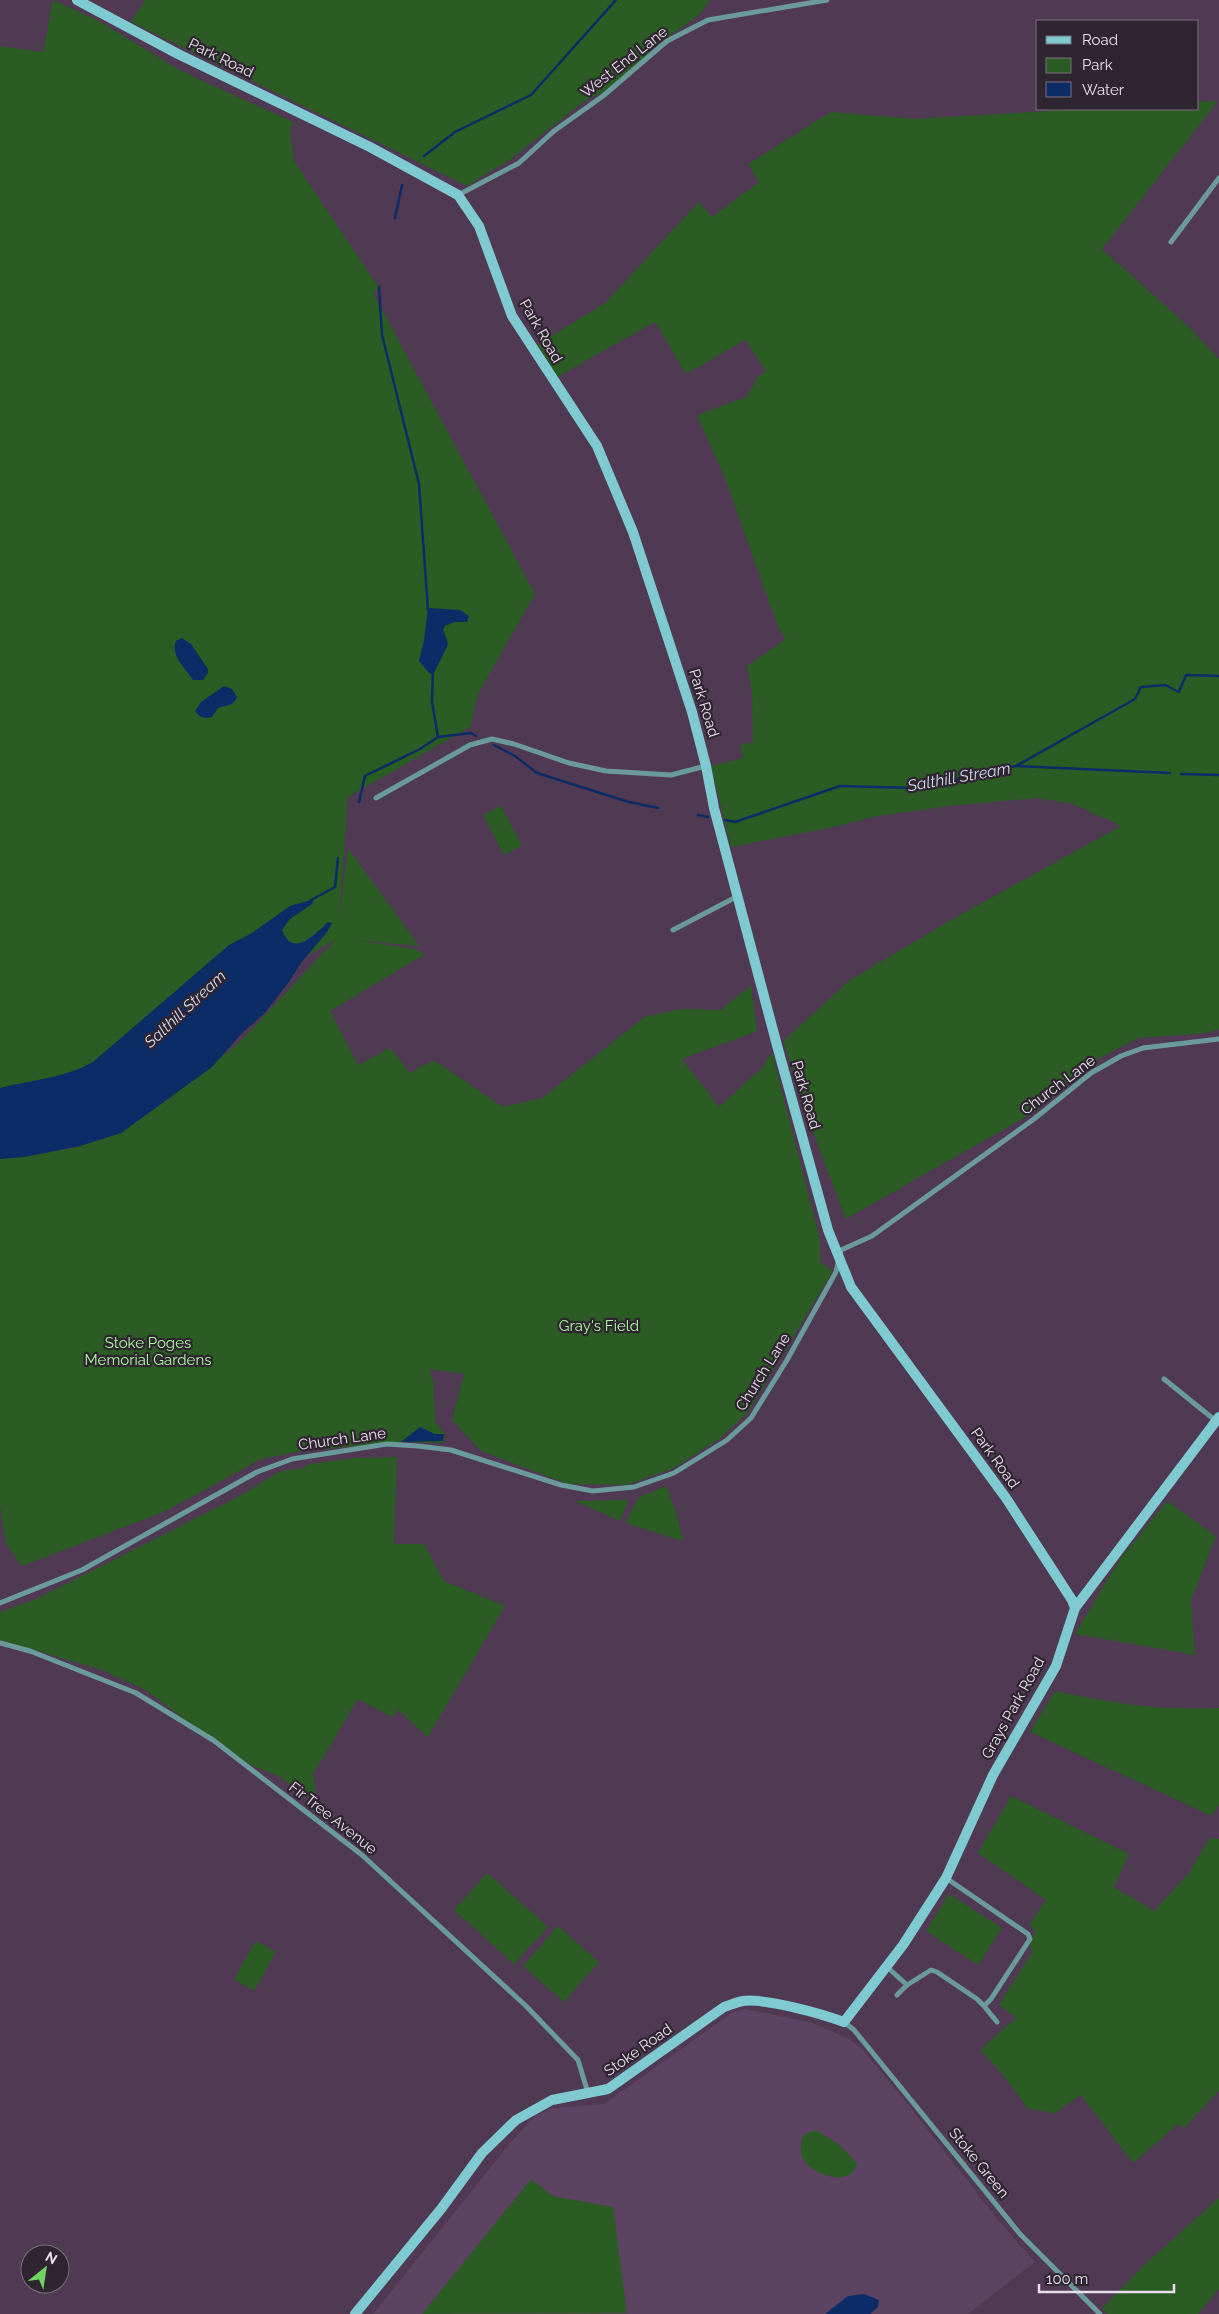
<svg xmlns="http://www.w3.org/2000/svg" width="1219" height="2314" viewBox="0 0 1219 2314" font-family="Raleway,sans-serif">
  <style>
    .built { fill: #5d4362 }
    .green { fill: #2a5c24 }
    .water { fill: #0c2c68 }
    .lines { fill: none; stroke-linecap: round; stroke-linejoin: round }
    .stream { stroke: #0c2c68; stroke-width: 2.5 }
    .minor { stroke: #6b9a9d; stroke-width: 5 }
    .secondary { stroke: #7ecad0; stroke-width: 10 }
    .labels { text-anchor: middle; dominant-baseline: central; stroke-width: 4.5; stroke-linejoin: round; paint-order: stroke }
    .street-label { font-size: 15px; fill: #ebdeee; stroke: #2f2530 }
    .park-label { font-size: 15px; fill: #abf9a0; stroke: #2f2530 }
    .water-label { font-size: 16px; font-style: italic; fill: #d0dbed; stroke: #2f2530 }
  </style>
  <rect width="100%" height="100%" fill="#4f3953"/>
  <path class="built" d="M745 2009 813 2023 851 2040 862 2049 906 2102 998 2220 1035 2262 968 2314H373L510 2143 536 2115 552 2108 604 2104 733 2012Z"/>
  <path class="green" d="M53 0 99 21 181 71 293 122 290 132 294 161 379 288 373 293 535 594 478 694 470 727 348 797 339 919 348 848 419 946 354 940 415 949 425 954 330 1011 358 1065 390 1048 410 1073 434 1060 503 1107 542 1098 645 1017 680 1009 721 1010 751 985 757 1031 682 1059 719 1107 765 1065V1061L772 1053 820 1240V1262L833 1271 748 1412 719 1439 674 1468 626 1485 568 1484 481 1451 452 1420 464 1374 429 1369 434 1385 435 1422 445 1435 444 1443 400 1442 302 1451 261 1459 166 1511 22 1566 6 1544 0 1505V1159L41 1154 80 1146 121 1133 171 1097 240 1042 336 939 96 1079 0 1120V46L43 52Z
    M145 0H710L700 14 653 48 642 63 602 93 586 100 511 159 467 186 131 22Z
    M1218 101 1102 249 1188 326 1219 359V1029L1208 1033 1138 1038 1088 1064 1036 1111 846 1219 819 1148 783 1041 850 980 951 920 1121 826 1073 804 1039 798 949 806 878 816 830 828 731 847 711 766 743 758 739 745 753 742 752 694 747 666 785 640 777 624 725 478 697 415 746 397 758 377 766 371 745 340 686 374 655 322 557 377 537 345 605 303 699 202 712 217 759 182 748 164 831 112 915 119 1080 109H1198V102Z
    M501 806 522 846 504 855 483 815Z
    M397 1457 394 1544H424L444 1581 505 1606 428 1737 398 1710 392 1717 358 1699 313 1774 317 1804 279 1776 238 1760 147 1691 102 1670 0 1640V1612L36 1599 236 1498 281 1471 304 1468 309 1464 355 1458Z
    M666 1486 675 1509 683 1541 626 1523 638 1498Z
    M563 1496 575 1501 628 1500 620 1521Z
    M1167 1501 1216 1536 1191 1600 1195 1655 1075 1634 1120 1559Z
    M1055 1691C1111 1703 1161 1711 1219 1708V1805L1212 1816 1030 1732Z
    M1011 1796 1129 1854 1114 1887 1154 1911 1188 1874 1210 1838 1219 1839V2091L1184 2128 1178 2124 1133 2163 1081 2095 1055 2113 1028 2109 1005 2077 980 2050 1016 2018 999 2005 1033 1951 1030 1947 1035 1931 1029 1925 1046 1900 978 1853Z
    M487 1873 548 1927 514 1964 454 1910Z
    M949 1894 1002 1928 978 1965 926 1931Z
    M558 1926 599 1962 564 2002 523 1966Z
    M256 1941 276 1952 254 1991 234 1979Z
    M817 2131C833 2139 847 2150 857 2164 850 2188 814 2176 803 2159 799 2152 802 2143 803 2136L810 2132Z
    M531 2179 553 2196 613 2207 627 2313 422 2314Z
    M1219 2198V2289L1198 2314H1108L1102 2308 1143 2266Z"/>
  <path class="water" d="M428 608 460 610 469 616 467 622H455L445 626 443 629 448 643 447 647 434 673 430 674 419 661 424 640Z
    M182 638 191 644 208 669V673L203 680H193C186 668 170 657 176 641Z
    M224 686 232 689 237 697C232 708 226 704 218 708L212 717C205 719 200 718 195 711L201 702Z
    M314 899 312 904 290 919 282 930C293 959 315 934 328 922L332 923 327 932 301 963 289 982 264 1014 242 1033 212 1067 132 1125 121 1133 80 1146 24 1157 0 1159V1088C32 1080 64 1078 93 1062L229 945 252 933 290 906Z
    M420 1427 435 1434H444L443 1441 401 1442Z
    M864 2294 879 2300 878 2307 870 2314H825L848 2296Z"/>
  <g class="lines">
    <path class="stream" d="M424 156 455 132 531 95 616 0
      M395 218 402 185
      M379 287 382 335 419 484 428 610
      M433 670 432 702 438 737
      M494 745 515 756 537 773 629 802 658 808
      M1016 766 1135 699 1141 687 1165 685 1179 692 1186 675 1219 676
      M1181 774 1219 775
      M359 802 365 776 420 749 438 737 471 733 476 736
      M698 815 708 817
      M725 820 735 822 840 786 916 788 1016 766 1170 773
      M311 900 335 887 338 858"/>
    <path class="minor" d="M458 195 519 163 554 131 603 96 667 41 708 20 827 0
      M1171 242 1219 178
      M376 798 470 745 492 739 514 744 569 763 606 771 671 775 706 766
      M673 930 738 896
      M1164 1379 1216 1421
      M0 1603 82 1570 257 1472 292 1459 387 1444 418 1446 451 1450 561 1485 593 1491 634 1487 674 1473 727 1440 751 1418 787 1360 836 1272 841 1250 872 1236 1034 1119 1091 1073 1121 1056 1143 1048 1219 1039
      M0 1643 30 1651 136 1693 213 1740 362 1855 526 2006 578 2060 588 2093
      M887 1967 907 1985 931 1970 937 1972 977 1999 984 2006 991 1999 1030 1939 1028 1934 946 1878
      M897 1995 907 1985
      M984 2006 997 2022
      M844 2022 854 2030 1020 2234 1100 2314"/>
    <path class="secondary" d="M77 0 178 54 370 147 458 195 479 226 512 316 597 446 633 532 692 712 706 766 714 808 778 1049 828 1230 851 1287 1006 1498 1072 1600 1075 1608
      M355 2314 441 2209 482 2153 516 2120 552 2100 608 2089 724 2007C730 2005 737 2002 743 2001 766 1998 822 2014 844 2022L903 1945 946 1878 993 1775 1056 1666 1075 1608 1219 1417"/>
  </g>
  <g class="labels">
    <g class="street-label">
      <text transform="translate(221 58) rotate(26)">Park Road</text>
      <text transform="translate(624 62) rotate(-38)">West End Lane</text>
      <text transform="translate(541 331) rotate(60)">Park Road</text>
      <text transform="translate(704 703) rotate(73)">Park Road</text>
      <text transform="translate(1058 1085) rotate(-37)">Church Lane</text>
      <text transform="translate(806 1095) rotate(74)">Park Road</text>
      <text transform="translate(763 1372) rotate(-58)">Church Lane</text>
      <text transform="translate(342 1439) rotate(-8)">Church Lane</text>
      <text transform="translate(995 1458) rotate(54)">Park Road</text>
      <text transform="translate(1013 1708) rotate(-61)">Grays Park Road</text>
      <text transform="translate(333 1818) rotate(38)">Fir Tree Avenue</text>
      <text transform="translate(638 2050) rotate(-35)">Stoke Road</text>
      <text transform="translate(979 2163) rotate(51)">Stoke Green</text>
    </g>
    <g class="park-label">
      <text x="599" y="1326">Gray's Field</text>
      <text x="148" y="1343">Stoke Poges<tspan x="148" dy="17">Memorial Gardens</tspan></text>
    </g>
    <g class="water-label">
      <text transform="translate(959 777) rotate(-10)">Salthill Stream</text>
      <text transform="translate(185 1009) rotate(-43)">Salthill Stream</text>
    </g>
  </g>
  <rect x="1036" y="20" width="162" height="90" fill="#2f2530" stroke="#7a6f7c"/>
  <rect x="1046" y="36" width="25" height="8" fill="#7ecad0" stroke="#7a6f7c"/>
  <text x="1082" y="45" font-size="15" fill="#ebdeee">Road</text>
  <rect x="1046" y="58" width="25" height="15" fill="#2a5c24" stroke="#7a6f7c"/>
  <text x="1082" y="70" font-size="15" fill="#ebdeee">Park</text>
  <rect x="1046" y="82" width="25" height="15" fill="#0c2c68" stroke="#7a6f7c"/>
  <text x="1082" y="95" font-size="15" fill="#ebdeee">Water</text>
  <g transform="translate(45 2269) rotate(30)"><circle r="24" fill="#2f2530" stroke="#7a6f7c"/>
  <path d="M0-4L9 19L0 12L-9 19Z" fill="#6ed360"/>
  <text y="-8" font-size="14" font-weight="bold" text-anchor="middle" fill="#ebdeee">N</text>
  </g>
  <path d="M1039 2284v8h135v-8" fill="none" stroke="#ebdeee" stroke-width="2.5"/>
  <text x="1046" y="2284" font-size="15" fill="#ebdeee" stroke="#2f2530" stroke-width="4" paint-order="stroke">100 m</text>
</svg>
